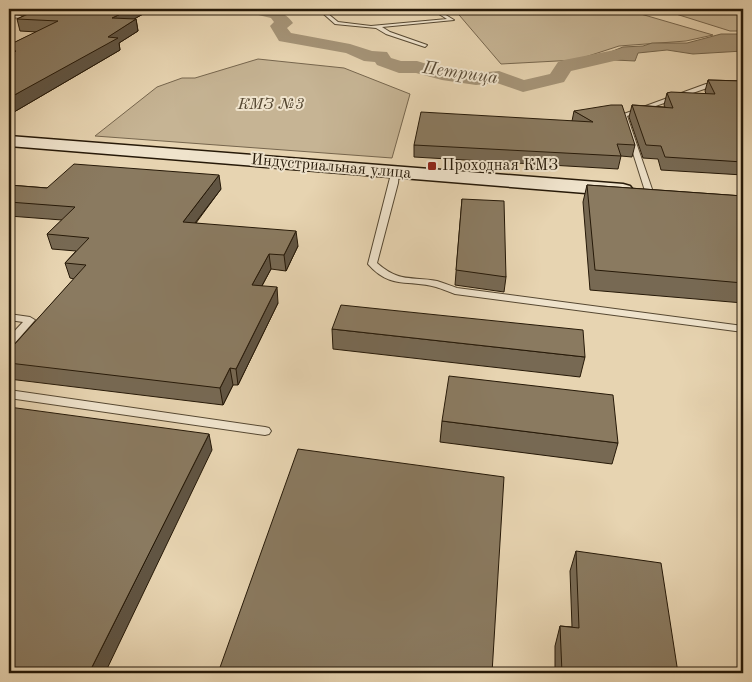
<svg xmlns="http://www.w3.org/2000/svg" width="752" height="682" viewBox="0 0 752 682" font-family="'Old Standard TT',serif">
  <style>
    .green { fill: #c6b494; stroke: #76664e }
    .water { fill: #a59478; stroke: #72634b }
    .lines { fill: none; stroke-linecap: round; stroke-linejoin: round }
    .river { fill: #a59478; fill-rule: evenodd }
    .service-casing { stroke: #564832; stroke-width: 2 }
    .tertiary-casing { stroke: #564832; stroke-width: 2 }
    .secondary-casing { stroke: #261908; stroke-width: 3 }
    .service { fill: #efe3cc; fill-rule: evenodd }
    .tertiary { fill: #efe3cc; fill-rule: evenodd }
    .secondary { fill: #efe3cc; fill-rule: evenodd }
    .wall { fill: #776953; stroke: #261908 }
    .shaded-wall { fill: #615543; stroke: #261908 }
    .building { fill: #8a7a60; stroke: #261908 }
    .poi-dot { fill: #8f2418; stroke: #efe3cc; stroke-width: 2 }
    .labels { text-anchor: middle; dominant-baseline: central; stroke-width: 4; stroke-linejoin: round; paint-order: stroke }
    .far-park-label { font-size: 16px; font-style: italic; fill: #564832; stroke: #efe3cc }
    .far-poi-label { font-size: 16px; fill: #261908; stroke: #efe3cc; text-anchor: start }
    .far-street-label { font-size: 16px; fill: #261908; stroke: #efe3cc }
    .far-water-label { font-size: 18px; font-style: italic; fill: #594a35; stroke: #efe3cc }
  </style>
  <rect width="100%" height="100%" fill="#e7d4b1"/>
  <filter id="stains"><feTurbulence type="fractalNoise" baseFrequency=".004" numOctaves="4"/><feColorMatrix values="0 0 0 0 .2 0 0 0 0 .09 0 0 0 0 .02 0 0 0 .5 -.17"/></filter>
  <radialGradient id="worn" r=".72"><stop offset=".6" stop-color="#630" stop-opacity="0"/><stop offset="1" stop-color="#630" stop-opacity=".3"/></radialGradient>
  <path class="green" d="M454 9 627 10 713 35 686 41 619 46 576 60 501 64Z
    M660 9H743V31H730Z
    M258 59 344 68 410 94 392 158 95 136 157 87 182 78H195Z"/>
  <path class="water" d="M721 34H743V51L693 54 667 50 638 53 635 61 615 60 580 64 623 47 643 46 652 43H687Z"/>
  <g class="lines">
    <path class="river" d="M248 9C266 9 282 7 293 23L287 28 291 33 350 44 372 51 387 52 391 58 401 61H417L443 69 476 73 499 71 524 80 550 74 558 62 564 60 625 48 631 49 634 53 631 57 571 71 564 82 523 92 497 83 476 85 442 80 416 73H399L377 65 375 62 364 61 346 53 279 41 270 26 274 22 271 18 250 13Z"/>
    <g class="service-casing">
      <path id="service" d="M318 9H322L338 22 371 26 447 19 431 9H436L454 20 382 27 390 32 427 45 425 47 386 34 376 28 335 24Z
        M381 9H418L386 12Z
        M9 15 33 17 35 18 33 19 9 17Z
        M706 84 743 86V90L707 88 627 116 653 192 649 194H646L621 115Z
        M392 170 399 172 398 183 377 263C400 283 410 276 437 281 444 283 451 286 457 288L743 326V332L455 294C449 292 443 289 436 287 408 279 391 290 368 264Z
        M9 314 30 317 35 320 13 345 9 346V337L23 322 9 320Z
        M9 390 265 427 269 428 271 431 269 434 265 435 9 398Z"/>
    </g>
    <g class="tertiary-casing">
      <path id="tertiary" d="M9 9H21L9 14Z"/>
    </g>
    <g class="secondary-casing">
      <path id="secondary" d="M9 136 623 184 630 186 633 190 630 194 623 196 9 146Z"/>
    </g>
    <use href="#service" class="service"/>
    <use href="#tertiary" class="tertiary"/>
    <use href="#secondary" class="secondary"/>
  </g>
  <path class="wall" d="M14 9H142L143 14 134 19H136L138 31 119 43 120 50 14 112 9 111V45L37 32 20 31 17 19 27 14 15 13Z
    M708 80 743 81V175L661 170 658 159 643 158 629 117 632 105 665 107 664 105 667 93 706 94 705 91Z
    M574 111 635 145 632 157 621 156 618 169 414 157V145L572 121Z
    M9 185 47 188 221 189 196 223 298 246 286 271 271 269 262 286 278 303 238 385H233L223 405 9 379V344L14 345 74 279 70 278 65 263 76 251 52 249 47 234 62 220 9 216Z
    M587 185 743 196V303L590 290 583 202Z
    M462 199 506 277 504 292 455 285Z
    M332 329 585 357 580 377 333 349Z
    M442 421 618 443 612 464 440 442Z
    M576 551 678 673H555V646L560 626 572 627 570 571Z"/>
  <path class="shaded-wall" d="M131 9H142L143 14 115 30 112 18Z
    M136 19 138 31 119 43 120 50 14 112 10 98Z
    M219 175 221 189 185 236 183 222Z
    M296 231 298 246 286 271 284 255Z
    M269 254 271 269 254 300 252 285Z
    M277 287 278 303 238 385 236 369Z
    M230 368 233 385 223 405 220 388Z
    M209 434 212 450 105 673H89Z"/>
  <path class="building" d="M104 9H131L112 18 136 19 108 37 118 38 9 98V55L16 51H9V45L58 21 17 19 37 10 102 14 106 11Z
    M708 80 743 81V162L665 157 661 146 646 145 632 105 673 108 667 93 671 92 715 94Z
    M611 105H622L635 145 617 144 621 156 414 145 421 112 593 122 574 111Z
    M74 164 219 175 183 222 296 231 284 255 269 254 252 285 277 287 236 369 230 368 220 388 9 363V344L14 345 86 265 65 263 89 238 47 234 75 207 9 202V185L47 188Z
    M587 185 743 196V283L595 270Z
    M462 199 504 201 506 277 456 270Z
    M341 305 583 330 585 357 332 329Z
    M449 376 613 395 618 443 442 421Z
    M9 407 209 434 89 673H9Z
    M298 449 504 477 492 673H218Z
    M576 551 661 563 678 673H562L560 626 579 628Z"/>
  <rect class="poi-dot" x="427" y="161" width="10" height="10" rx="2.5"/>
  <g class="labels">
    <g class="far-park-label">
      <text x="271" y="105">КМЗ №3</text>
    </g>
    <g class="far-poi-label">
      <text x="442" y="166">Проходная КМЗ</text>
    </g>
    <g class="far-street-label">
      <text transform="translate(331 167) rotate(5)">Индустриальная улица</text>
    </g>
    <g class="far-water-label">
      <text transform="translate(460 73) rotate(8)">Петрица</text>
    </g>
  </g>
  <rect width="752" height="682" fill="none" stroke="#e7d4b1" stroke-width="30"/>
  <rect x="10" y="10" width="732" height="662" fill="none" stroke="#261908" stroke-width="2.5"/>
  <rect x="15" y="15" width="722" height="652" fill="none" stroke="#261908"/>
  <rect width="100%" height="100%" filter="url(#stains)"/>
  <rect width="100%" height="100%" fill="url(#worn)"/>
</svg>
